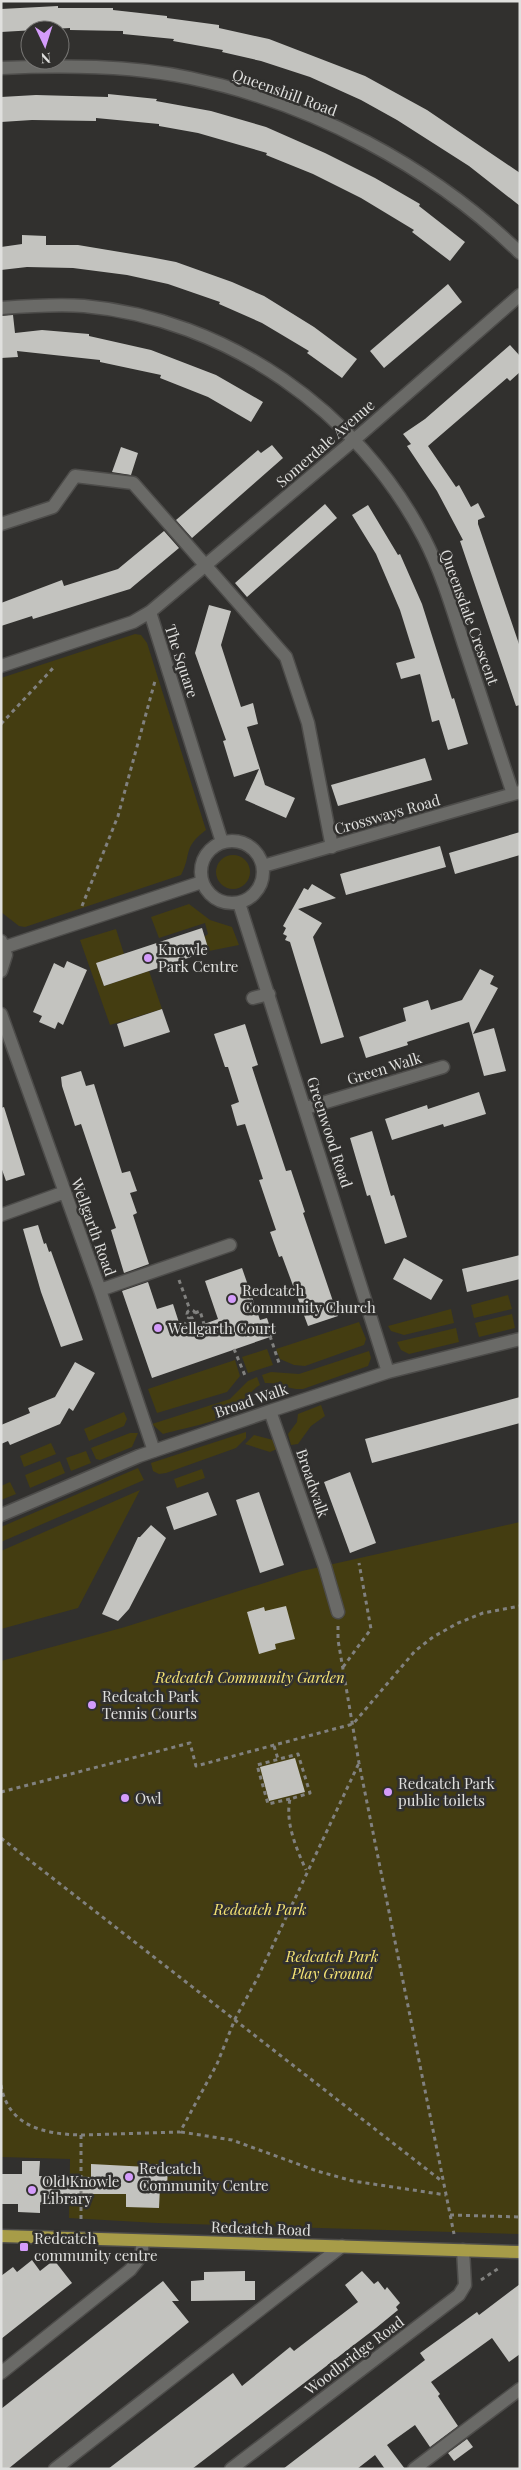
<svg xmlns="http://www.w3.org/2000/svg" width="521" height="2470" viewBox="0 0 521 2470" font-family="'Playfair Display',serif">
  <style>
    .green { fill: #443d11 }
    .building { fill: #c3c3bf }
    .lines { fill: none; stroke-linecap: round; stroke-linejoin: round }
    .minor-casing { stroke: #4d4c4a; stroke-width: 15 }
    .major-casing { stroke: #4d4c4a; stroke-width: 15 }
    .path { stroke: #81817f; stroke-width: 3; stroke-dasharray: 4 4; stroke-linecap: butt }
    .minor { stroke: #6a6a67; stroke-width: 12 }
    .major { stroke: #a79c48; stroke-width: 12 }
    .poi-dot { fill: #d49cfb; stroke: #31302e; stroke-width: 2 }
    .labels { text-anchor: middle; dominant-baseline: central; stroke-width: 5; stroke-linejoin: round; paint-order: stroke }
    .street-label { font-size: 15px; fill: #e0e0de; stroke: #31302e }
    .poi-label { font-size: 15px; fill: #e0e0de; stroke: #31302e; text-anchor: start }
    .park-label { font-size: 15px; font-style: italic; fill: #f6e474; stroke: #31302e }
  </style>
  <rect width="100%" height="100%" fill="#31302e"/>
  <path class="green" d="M135 634 141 635 147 643 206 830C182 848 192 854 181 875L25 927 19 926 1 912V678Z
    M216 872a17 17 0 1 1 34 0a17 17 0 1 1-34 0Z
    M189 904 210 920 232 927 239 945 209 951 204 937 208 934 205 923 159 938 151 917Z
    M116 929 124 954 97 963 104 986 149 971 162 1009 110 1025 80 940Z
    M508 1295 512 1309 474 1318 471 1305Z
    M451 1309 454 1323 404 1335 391 1331 388 1326Z
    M512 1314 515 1328 479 1337 475 1323Z
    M359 1322 366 1339 364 1345 305 1366 294 1365 280 1359 276 1349Z
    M456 1328 459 1342 409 1354 401 1350 397 1342Z
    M267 1349 273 1365 248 1373 242 1357Z
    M369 1351 371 1358 368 1366 303 1389C289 1390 279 1382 265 1383L262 1375 271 1372 299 1374Z
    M235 1360 240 1376 227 1392 157 1413 148 1389Z
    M257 1377 260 1385C248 1392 244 1404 233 1412 219 1422 180 1429 163 1434L152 1424 230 1399 248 1381Z
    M321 1405 325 1416 311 1426 298 1444 291 1445 288 1434 297 1422 298 1414Z
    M124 1412 127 1419 124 1426 89 1441 84 1429Z
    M246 1432V1438L236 1448 166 1473 159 1474 153 1471 151 1463Z
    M130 1433H138L132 1447 100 1460 96 1459 91 1448Z
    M254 1435 273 1440 277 1449 270 1452 245 1444Z
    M51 1443 56 1454 24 1467 20 1456Z
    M86 1451 91 1463 71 1471 66 1458Z
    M60 1461 65 1473 30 1488 25 1475Z
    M138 1468 144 1480 1 1542V1527Z
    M202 1469 205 1478 177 1488 174 1479Z
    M10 1482 16 1494 1 1500V1486Z
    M140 1490 78 1608 1 1629V1551Z
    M520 1522V2234L157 2223 69 2218 70 2159 1 2157V1661L125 1627 302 1571Z"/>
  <path class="building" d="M58 6V8H113V10L167 16V18L219 25V28L269 39 365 76 427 110 520 173V206L469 166 397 120 361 100 310 77 261 61 222 52 223 50 173 41 174 39 123 34V31L70 30V28L1 32V9Z
    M108 94 157 99 156 101 211 111 266 127 325 153 375 178 420 204 419 206 465 242 450 261 412 232 414 230 361 198 313 174 266 155 267 153 198 133 159 126V124L96 118V121L32 120 1 122V97L36 95 108 97Z
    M22 235 46 236V245H78L150 257 176 262 232 282 264 296 314 327 357 359 342 378 307 353 309 351 262 323 219 304 220 302 168 284 127 275 73 268 27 267 1 270V247L22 244Z
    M448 284 462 302 384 368 370 351Z
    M13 315 15 333 42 330 89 334V336L151 350 216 375 263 402 251 422 208 397 160 378 161 375 100 362V360L17 351 18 357 1 358V316Z
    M510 345 520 356V372L510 381 507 378 428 446 456 487 459 485 471 507 478 503 485 517 478 520V524L520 647V705L516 706 460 541 463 540 437 491 407 446 411 444 403 434 425 419Z
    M272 445 283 458 192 538 176 520 258 450 261 453Z
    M121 447 138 453 131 475 112 472Z
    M325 504 337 518 247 597 235 583Z
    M368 505 398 555 400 554 422 604 452 699 454 698 468 744 448 750 439 720 432 722 420 674 401 679 396 663 415 658 400 610 376 554 352 515Z
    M164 531 179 548 130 589 33 619 32 616 1 626V603L62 580 64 586 118 569Z
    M209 605 231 611 221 645 241 707 253 703 258 724 247 727 265 785 295 798 286 818 245 800 259 769 234 777 223 741 226 740 195 653Z
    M425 758 432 780 338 806 331 785Z
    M520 832V855L455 874 449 853Z
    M440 846 446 867 346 895 340 874Z
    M312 884 336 898 298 909 322 923 313 937 344 1037 321 1044 290 942 285 940 287 936 283 934 286 928 283 926 304 888 308 890Z
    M202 928 209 951 104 986 96 963Z
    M67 961 87 970 63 1025 58 1022 55 1029 39 1022 42 1016 33 1012 54 963 64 968Z
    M480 969 494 976 490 984 498 988 473 1034 494 1028 506 1071 484 1076 469 1022 407 1042 408 1045 366 1058 359 1037 406 1021 403 1008 428 1000 431 1010 462 1000Z
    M162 1009 170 1032 124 1047 117 1024Z
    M245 1024 258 1065 252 1067 261 1095 286 1171 291 1170 305 1212 303 1213 338 1316 308 1326 282 1256 279 1257 270 1232 276 1230 259 1180 263 1179 245 1124 237 1126 231 1105 239 1102 228 1067H225L214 1034Z
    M81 1071 86 1086 94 1084 122 1173 130 1171 137 1191 130 1193 137 1213 133 1215 149 1264 124 1273 111 1230 116 1228 81 1124 75 1126 62 1086 61 1077Z
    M479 1092 486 1114 444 1127 443 1124 392 1140 385 1119 427 1105 428 1109Z
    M4 1107 25 1175 6 1181 1 1167V1108Z
    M372 1131 391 1196 394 1195 407 1237 385 1244 370 1195 367 1196 350 1138Z
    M38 1225 44 1244 46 1243 49 1252 51 1251 83 1340 61 1347 41 1292 23 1229Z
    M520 1255V1279L467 1292 462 1269Z
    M404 1258 443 1280 431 1300 393 1279Z
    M242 1268 260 1320 267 1318 273 1336 152 1378 122 1291 148 1282 157 1309 173 1304 182 1332 218 1319 205 1281Z
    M75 1362 95 1373 73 1411 69 1408 60 1424 10 1445 8 1441 1 1444V1425L30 1413 28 1408 55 1397Z
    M520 1397V1423L372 1463 365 1439Z
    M350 1472 376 1543 350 1553 324 1482Z
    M208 1492 217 1515 174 1530 166 1507Z
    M259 1492 284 1565 260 1573 236 1500Z
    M151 1525 166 1538 129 1609 118 1621 102 1614 138 1537H140Z
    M286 1606 295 1639 275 1644 276 1649 259 1654 247 1612 264 1607 265 1611Z
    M295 1758 305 1792 269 1801 260 1767Z
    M22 2161H40L39 2176 91 2177V2164L148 2167V2164L168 2165 167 2188 160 2187 159 2208 126 2207V2194H63L62 2206 40 2205V2213L18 2212V2204H1V2174H22Z
    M32 2260 40 2271 54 2260 72 2283 1 2339V2276L13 2267 17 2272Z
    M245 2271V2281H255V2300L191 2301V2281L204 2280V2272Z
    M362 2271 374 2284 378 2281 385 2290 387 2287 400 2303 396 2307 398 2310 376 2328 192 2469H108L233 2373 242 2386 290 2347 294 2351 358 2302 345 2285Z
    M163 2281 179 2301H172L189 2322 8 2469H1V2409Z
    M520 2284V2354L509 2362 492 2338 431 2382 440 2394 438 2396 458 2426 430 2447 415 2425 387 2445 405 2469H385L375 2455 357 2469H283L425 2360 420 2353 477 2312 479 2315Z
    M467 2439 473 2447 454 2461 448 2453Z"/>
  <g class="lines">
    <g class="minor-casing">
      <path id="minor" d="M1 68C63 65 129 65 190 78 311 103 431 166 520 253
        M1 308C28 306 56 304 84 306 227 319 358 411 424 538 442 573 453 611 465 648 481 697 497 746 513 794
        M1 524 53 507 75 476 133 483 286 657 308 723 332 847
        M150 612 354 440 520 295
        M1 666 133 622 150 612 222 842
        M201 872a31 31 0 1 1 62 0a31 31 0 1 1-62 0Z
        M263 866 520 792
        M239 903 388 1372
        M1 941 6 955 1 971
        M5 947 202 882
        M253 998 269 994
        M1 1014 100 1290 154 1451
        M306 1108 443 1067
        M1 1215 65 1192
        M100 1290 230 1245
        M270 1411 325 1567 338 1612
        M1 1515 139 1456 270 1411 388 1372 520 1339
        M1 2373 130 2270 141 2256 143 2241
        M55 2469 342 2246
        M231 2469 459 2295 465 2285 463 2250
        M414 2469 520 2389"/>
    </g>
    <g class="major-casing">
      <path id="major" d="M1 2236 520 2252"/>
    </g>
    <path class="path" d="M1 724 55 666
      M82 906 118 816 155 681
      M179 1280 190 1310
      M187 1314a4 4 0 1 1 8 0a4 4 0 1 1-8 0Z
      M195 1313 200 1311 204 1324
      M184 1326 189 1317
      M270 1336 280 1366
      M234 1349 246 1378
      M338 1626V1640L359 1763 454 2234
      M343 1667 371 1629 359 1563
      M274 1746 278 1759
      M1 1792 190 1743 196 1766 353 1724 415 1651 433 1637 458 1623 483 1613 520 1606
      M290 1799 268 1804 257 1765 298 1754 310 1793 290 1799C285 1822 296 1848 306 1870
      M1 1838 443 2182
      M1 2085C8 2127 45 2134 81 2135V2223
      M181 2132 232 2140 317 2171 353 2181 446 2195
      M81 2135 180 2132 217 2064 235 2019 257 1979 359 1763
      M450 2215 520 2217
      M481 2280 499 2268"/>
    <use href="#minor" class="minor"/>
    <use href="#major" class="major"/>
  </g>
  <g class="poi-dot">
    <circle cx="148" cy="958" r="5"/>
    <circle cx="232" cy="1299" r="5"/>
    <circle cx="158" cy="1328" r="5"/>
    <circle cx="92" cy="1705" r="5"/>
    <circle cx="388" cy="1792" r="5"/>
    <circle cx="125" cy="1798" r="5"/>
    <circle cx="129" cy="2177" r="5"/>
    <circle cx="32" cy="2190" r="5"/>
    <rect x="19" y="2242" width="10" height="10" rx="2.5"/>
  </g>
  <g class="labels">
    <g class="street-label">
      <text transform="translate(285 92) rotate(20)">Queenshill Road</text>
      <text transform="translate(325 443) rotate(-41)">Somerdale Avenue</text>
      <text transform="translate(470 617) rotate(70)">Queensdale Crescent</text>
      <text transform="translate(182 661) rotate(72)">The Square</text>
      <text transform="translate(387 814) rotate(-16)">Crossways Road</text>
      <text transform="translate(384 1068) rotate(-17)">Green Walk</text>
      <text transform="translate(330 1132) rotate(72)">Greenwood Road</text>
      <text transform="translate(94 1227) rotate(70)">Wellgarth Road</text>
      <text transform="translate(251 1400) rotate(-19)">Broad Walk</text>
      <text transform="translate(313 1483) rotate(71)">Broadwalk</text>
      <text transform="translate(261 2228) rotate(2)">Redcatch Road</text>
      <text transform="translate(354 2355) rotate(-37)">Woodbridge Road</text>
    </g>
    <g class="poi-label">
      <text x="158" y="949">Knowle<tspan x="158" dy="17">Park Centre</tspan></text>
      <text x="242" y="1290">Redcatch<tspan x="242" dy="17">Community Church</tspan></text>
      <text x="168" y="1328">Wellgarth Court</text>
      <text x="102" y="1696">Redcatch Park<tspan x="102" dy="17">Tennis Courts</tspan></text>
      <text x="398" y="1783">Redcatch Park<tspan x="398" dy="17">public toilets</tspan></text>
      <text x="135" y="1798">Owl</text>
      <text x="139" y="2168">Redcatch<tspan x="139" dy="17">Community Centre</tspan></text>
      <text x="42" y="2181">Old Knowle<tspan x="42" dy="17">Library</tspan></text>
      <text x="34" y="2238">Redcatch<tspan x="34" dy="17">community centre</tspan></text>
    </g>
    <g class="park-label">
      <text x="250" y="1677">Redcatch Community Garden</text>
      <text x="260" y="1909">Redcatch Park</text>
      <text x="332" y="1956">Redcatch Park<tspan x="332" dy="17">Play Ground</tspan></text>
    </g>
  </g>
  <rect width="521" height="2470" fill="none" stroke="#e0e0de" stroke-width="5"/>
  <g transform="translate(45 45) rotate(176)"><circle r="24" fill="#31302e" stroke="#777674"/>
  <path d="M0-4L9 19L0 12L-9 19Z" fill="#d49cfb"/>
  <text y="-8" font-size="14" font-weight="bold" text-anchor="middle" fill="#e0e0de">N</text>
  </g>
</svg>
